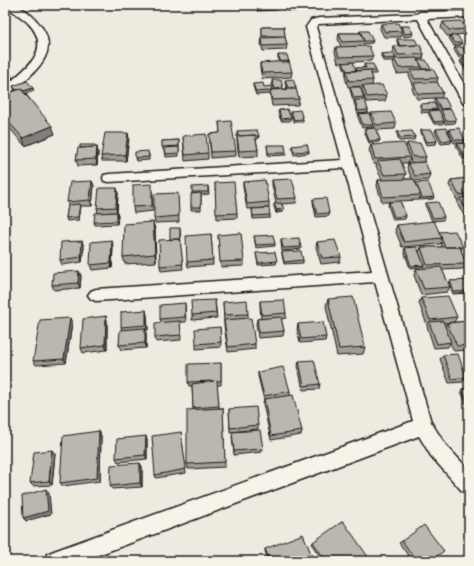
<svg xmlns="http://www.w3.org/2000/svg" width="474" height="566" viewBox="0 0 474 566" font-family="Delius,sans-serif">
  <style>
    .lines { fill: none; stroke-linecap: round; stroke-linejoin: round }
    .minor-casing { stroke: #1c1c1c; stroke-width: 3 }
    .minor { fill: #f7f3e8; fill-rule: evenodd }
    .wall { fill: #a09d96; stroke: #1c1c1c }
    .shaded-wall { fill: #82807a; stroke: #1c1c1c }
    .building { fill: #bab7af; stroke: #1c1c1c }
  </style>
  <rect width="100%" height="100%" fill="#eeeae0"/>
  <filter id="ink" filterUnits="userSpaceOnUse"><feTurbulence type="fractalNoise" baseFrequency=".025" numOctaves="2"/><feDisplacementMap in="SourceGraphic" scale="8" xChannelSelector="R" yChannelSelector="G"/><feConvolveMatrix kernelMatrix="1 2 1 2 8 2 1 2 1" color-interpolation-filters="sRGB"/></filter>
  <g filter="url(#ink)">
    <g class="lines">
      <g class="minor-casing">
        <path id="minor" d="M6 5C19 5 27 10 36 20 66 52 33 73 9 94L5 95V86C25 69 54 50 28 23 21 16 12 12 6 5Z
          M469 11V17L427 19 469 93V106L463 103 418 19 319 24 316 27 431 422 445 444 469 470V494L462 491 431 456 419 436 82 561H44L47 554 54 551 413 421 375 282 96 301 91 299 88 295 91 291 96 289 372 271 344 168 109 182 104 181 103 178 104 175 109 174 342 160 306 27 311 20 319 18 416 14 420 12Z"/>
      </g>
      <use href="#minor" class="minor"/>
    </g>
    <path class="wall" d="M255 5H277V10L257 11Z
      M284 5H302V11H286Z
      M304 5H317L318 9H306Z
      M321 5H340V7L322 8Z
      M342 5H360V6L343 7Z
      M364 5H381L380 8H365Z
      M443 22 467 29 465 34 447 36 441 28Z
      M381 24 400 27 401 26 413 33 412 36 404 37 402 32 401 37H384L380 29Z
      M262 27H284L285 37 287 45 286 50 263 51 261 44 262 38Z
      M360 31 373 41 372 43 364 44V43L363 46 373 56 371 61 338 63 335 52 336 47H341L338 39 339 33H359Z
      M450 36 462 43 461 45 454 46 449 38Z
      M397 39 418 45V46L424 54 423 59H418L431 69 438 78 437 82 443 93 441 98 450 108V109L456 120 455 123 445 124 444 121 443 124H434L428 113V112L422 113 420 107V104L437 109V110H439L434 101 435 98 417 99 412 89 413 85 409 75V73L397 74 393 64 394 61H383L381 56V54L393 53V52L394 46H399L397 42Z
      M465 43H469V56L464 48Z
      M455 47 467 55 466 57 459 58 454 50Z
      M278 55 292 72 291 77 262 79 260 68V63L280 62 278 58Z
      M461 60H469V70L466 71 460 62Z
      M343 63 356 71V68H364V64L376 71V74H371L373 80 372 85 387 95 385 101 366 102 362 91 364 97 363 100 368 110V113L358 114 354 103V100H353L350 90V87L361 91 363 86 348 87 345 77 346 73 343 65Z
      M272 80 283 88V89H287L285 83V80L296 87V90L299 99 298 105 272 106 270 94 256 95 253 86V84L272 90H274L272 83Z
      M13 86 34 91 26 94 55 134 25 146 5 123V94L15 91Z
      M279 110 291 118 290 121H281L278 112Z
      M291 111 303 119V122H294L290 113Z
      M371 113 396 123 395 129 376 130 380 140 379 142 369 143 364 131 365 129 374 128 373 126 372 127 362 128 358 117 359 114 370 116Z
      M219 122 236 151V156L211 158 209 134 220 133Z
      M436 129 452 140 451 143 441 144 435 132Z
      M449 129 465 140 464 143H454L448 131Z
      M421 130 437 141 436 144 426 145 421 133Z
      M237 131 259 136 258 139H256L258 150V156L239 157 237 142Z
      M397 132 415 137 414 140 399 141 397 134Z
      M183 136 208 153V159L185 161Z
      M129 138 126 161H102L101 156Z
      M179 140V156L166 157 165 150H163L162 141Z
      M407 143 426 157 424 162 411 163 410 158 408 163H401L406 174 404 179H412L407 168 408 163 430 174 428 180 415 181 416 184 434 197 433 199 421 200 420 197 419 200 400 201 406 216 405 219 393 220 388 205 389 202H394H382L377 186 378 180H382L376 166 377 164H374L369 150 371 145 406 147Z
      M457 144 469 145V158L463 159 456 146Z
      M267 145 286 153V155L268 156Z
      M292 146 309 151V153L294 155 292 148Z
      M96 147H97L98 153 97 165 78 166 76 160Z
      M149 154V160L136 161 135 158Z
      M466 160H469V171L465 163Z
      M469 178V219H466L457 203 459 200H457L449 185 451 180Z
      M272 180 297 198 296 203 282 204 283 212 276 213 274 207V204H276L272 185Z
      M92 181 94 186 92 206H80L79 220 67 221 66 218 68 205 67 202Z
      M243 182 269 202V208L247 209 243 187Z
      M215 183 237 213V218L217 219Z
      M208 186 209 194 201 195V210H191L192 192Z
      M152 189 153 211 134 213 133 207Z
      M118 193 117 212 98 213 97 208Z
      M178 198 179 222 155 223 154 218Z
      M313 199 329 213V216L316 217 313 202Z
      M426 203 444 217 443 220 432 221 425 205Z
      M252 209 270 215V218L253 219Z
      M118 215 117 224 95 225 94 222Z
      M153 222 155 230 156 262 125 264 123 257Z
      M397 225 439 232 463 247 461 250 466 264 463 269 442 270 450 287 447 292 421 295 414 275 416 269H424L423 265 422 267 410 268 404 251 405 248 419 252 421 247H442L441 242 440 244 402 247 395 230Z
      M180 228 181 242H180L183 269 161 271 160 266 170 239Z
      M211 234 213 265 188 267 187 262Z
      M218 235 244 261V266L221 267Z
      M254 236 275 244V246L256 248Z
      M281 239 301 247V249L282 251 281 242Z
      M317 242 341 257 340 262 321 264 316 247Z
      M113 246 112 268 92 270 90 265Z
      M84 247 82 262 62 265 60 260Z
      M282 252 303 260V263L284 264 282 255Z
      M256 253 277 261 276 264 258 265Z
      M79 271 81 276 80 288 54 290 52 285Z
      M450 281H469V293L453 294 449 284Z
      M421 298 457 317 454 322 444 323 445 327 447 323 469 321V350L454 351 450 343 448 347 434 348 427 326V325L419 303Z
      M328 299 365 347 363 354 337 356 326 306Z
      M215 300 217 318 192 320V315Z
      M260 301 286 313V318L281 319 284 331 283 336 258 338 256 324 257 319 261 318 260 306Z
      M223 302 248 314V318L255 344V349L228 352 224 325Z
      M185 303 186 322H180L181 340 156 342 155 337 161 322 160 319Z
      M147 315 148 330H146V348L121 350 119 345 122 330 121 327Z
      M106 316 107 321V350L83 353 81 348Z
      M72 323 66 363 36 365 33 361Z
      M298 324 326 337 325 341 300 343 297 329Z
      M220 327 221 347 196 349V344Z
      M443 355 466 377 463 382 449 383 440 359Z
      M299 361 320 384 319 389 303 390 298 366Z
      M221 363V385H217L219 408H223L225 467 188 469 187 464 193 409 192 386H189L188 382Z
      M258 372 290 391V395L302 431 301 435 271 440 263 404 264 400 258 376Z
      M469 388V409H468L461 391 462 389Z
      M229 409 258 425V429L230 432Z
      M99 431 101 436 100 481 63 486 60 483Z
      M181 432 186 473 156 478 155 475Z
      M467 432H469V443L465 434Z
      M232 436 263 449 262 452 234 455Z
      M147 440V459L118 462 116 458Z
      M55 454 52 485 33 486 30 483Z
      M140 463 142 467V487L112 489 110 486Z
      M402 541 431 561H412L399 543Z
      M313 542 371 561H323L312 545Z
      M265 549 314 561H268L265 551Z"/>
    <path class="shaded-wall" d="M11 74 13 80 5 83V77Z
      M33 88 34 91 19 96 18 93Z
      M52 126 55 134 25 146 23 138Z
      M128 133 129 138 126 161 125 155Z
      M97 147 98 153 97 165 96 159Z
      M92 181 94 186 92 206 90 200Z
      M117 188 118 193 117 212 116 207Z
      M80 204 81 207 79 220 78 217Z
      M284 209 283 212 276 213 277 210Z
      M117 212 118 215 117 224Z
      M153 222 155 230 156 262 155 254Z
      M112 240 113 246 112 268 111 263Z
      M82 241 84 247 82 262 81 257Z
      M79 271 81 276 80 288 78 283Z
      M146 310 147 315 148 330 146 325Z
      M106 316 107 321V350L105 345Z
      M70 318 72 323 66 363 64 359Z
      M145 328 146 333V348L145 343Z
      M99 431 101 436 100 481 97 478Z
      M146 436 147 440V459L145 455Z
      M52 450 55 454 52 485 49 481Z
      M140 463 142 467V487L140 483Z
      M46 489 49 493 51 514 26 521 23 518Z"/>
    <path class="building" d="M257 5H272L257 6Z
      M286 5H302V6H286Z
      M305 5H317L318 6 306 7Z
      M365 5H381L366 6Z
      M461 21 467 29 449 30 443 22Z
      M398 23 402 31 385 32 381 24Z
      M401 26H409L413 33 405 34Z
      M262 27H284L285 36H262Z
      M360 31H368L373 41H364Z
      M339 33H361L364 41 342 42Z
      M457 35 462 43H455L450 36Z
      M285 37 287 45 263 46 262 38Z
      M397 39H415L418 45 400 46Z
      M465 43H469V48Z
      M420 45 424 54 398 55 394 46Z
      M369 46 373 56 339 57 336 47Z
      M455 47H462L467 55H460Z
      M393 53 396 58 384 59 381 54Z
      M278 55H287L289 62H281Z
      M417 58 422 67 399 68 394 59Z
      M468 59 469 60V68H466L461 60Z
      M418 60H426L431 69H422V67Z
      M289 61 292 72 262 73 260 63Z
      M353 62 356 71H347L343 63Z
      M364 64H373L376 71H370V70L357 71 356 68H366Z
      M5 68 11 74 5 77Z
      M433 69 438 78 415 79 410 70Z
      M370 70 373 80 349 81 346 71Z
      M293 79 296 87 288 88 285 80Z
      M272 80H281L283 88 275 89Z
      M27 81 33 88 24 91 21 89 16 90 13 86Z
      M437 82 443 93 418 94 414 83Z
      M263 83 264 87 271 86 272 90H270V91L256 92 253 84Z
      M382 85 387 95 367 97 363 86Z
      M350 87H360L364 97 354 98Z
      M21 89 52 126 23 138 5 118V94Z
      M296 89 299 99 272 100 270 90Z
      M435 98H445L450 108 441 109Z
      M355 100H365L368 110 358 111Z
      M434 103 437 109 423 110 420 104Z
      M287 109 291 118 281 119 279 110Z
      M451 109 456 120 446 121 441 110Z
      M300 110 303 119 294 120 291 111Z
      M439 110 444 121 434 122 429 111Z
      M391 112 396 123 376 125 371 113Z
      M369 113 373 125H363L359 114Z
      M231 121 236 151 211 152 209 134 220 133 219 122Z
      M375 128 380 140 369 141 365 129Z
      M446 128 452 140 442 141 436 129Z
      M459 128 465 140H455L449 129Z
      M257 130 259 136H255V135L238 136 237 131Z
      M421 130H432L437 141 427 142Z
      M412 131 415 137 400 138 397 132Z
      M105 133H128L125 155 101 156Z
      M206 134 208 153 185 155 183 136Z
      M255 135 258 150 239 151 237 136Z
      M179 140V146L162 147V141Z
      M404 143 410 157 375 159 371 145Z
      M407 143H420L426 157H413Z
      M468 143 469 145V156H464L457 144Z
      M307 144 309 151 294 152 292 146Z
      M80 145H95V147L80 148Z
      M267 145H285L286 153H268Z
      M97 147 96 159 76 160 78 148Z
      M179 147V153L166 154 165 148Z
      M148 151 149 157 135 158V152Z
      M400 159 406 174 384 175 378 161Z
      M466 160H469V166Z
      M425 162 430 174 415 176 408 163Z
      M469 178V194L459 195 451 180Z
      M292 179 297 198 277 199 272 180Z
      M414 179 421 195 383 197 378 180Z
      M265 180 269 202 247 204 243 182Z
      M92 181 90 200 67 202 70 182Z
      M234 182 237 213 216 214 215 183Z
      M428 182 434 197 422 198 416 183Z
      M152 184V206L133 207V185Z
      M208 186V192H192V187Z
      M99 188H117L116 207 97 208Z
      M178 193 179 216 154 218V194Z
      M201 193V207H191V194Z
      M469 197V214H468L460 198Z
      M326 198 329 213 317 214 313 199Z
      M400 201 406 216 394 217 389 202Z
      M438 202 444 217 433 218 426 203Z
      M281 203 284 209 277 210 274 204Z
      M80 204 78 217 66 218 68 205Z
      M269 208 270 215 253 216 252 209Z
      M117 212V221L94 222 95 213Z
      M434 221 442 238 404 242 397 225Z
      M153 222 155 254 123 257 124 224Z
      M170 228H180V239H170Z
      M455 231 463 247H445L441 238H442L439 232Z
      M241 233 244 261 220 262 218 235Z
      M211 234 213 260 187 262 186 236Z
      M273 235 275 244 256 245 254 236Z
      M299 238 301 247 283 248 281 239Z
      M180 239 183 264 160 266 159 240Z
      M112 240 111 263 90 265 91 242Z
      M335 240 341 257 322 258 317 242Z
      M82 241 81 257 60 260 61 242Z
      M417 247 424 265 411 266 405 248Z
      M421 247H460L466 264 427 265Z
      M301 251 303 260 284 262 282 252Z
      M275 252 277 261 258 263 256 253Z
      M441 267 450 287 424 289 416 269Z
      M79 271 78 283 52 285 53 273Z
      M469 280V291L454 292 450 281Z
      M448 296 457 317 430 320 421 298Z
      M353 297 365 347 339 349 328 299Z
      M215 300 216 313 192 315 191 301Z
      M247 300 248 314 224 315 223 302Z
      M284 300 286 313 262 315 260 301Z
      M185 303V317L160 319V305Z
      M146 310V325L121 327V312Z
      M106 316 105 345 81 348 83 319Z
      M281 317 284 331 259 333 257 319Z
      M70 318 64 359 33 361 40 320Z
      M251 318 255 344 228 347 224 320Z
      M180 321 181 335 155 337V323Z
      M443 321 451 342 437 344 429 322Z
      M469 321V345L457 346 447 323Z
      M323 322 326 337 301 339 298 324Z
      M220 327 221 342 196 344 195 329Z
      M145 328V343L119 345 120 330Z
      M458 354 466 377 452 379 443 355Z
      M314 360 320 384 304 386 299 361Z
      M221 363V381H217L219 406 193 408 192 384 214 381 188 382V364Z
      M283 367 290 391 264 396 258 372Z
      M469 388V405L462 389Z
      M293 395 302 431 271 436 264 399Z
      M256 407 258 425 230 428 229 409Z
      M223 408 225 462 187 464V410Z
      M260 430 263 449 234 451 232 432Z
      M99 431 97 478 60 483 63 436Z
      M181 432 186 469 155 475 152 436Z
      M467 432H469V437Z
      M146 436 145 455 116 458 117 439Z
      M52 450 49 481 30 483 34 452Z
      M140 463V483L110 486 111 465Z
      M46 489 48 511 23 518 22 496Z
      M343 521 371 561H326L313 542Z
      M424 525 444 551 430 561H417L402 541Z
      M303 534 314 561H270L265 549Z
      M245 558 247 561H240Z"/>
  </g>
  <rect width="474" height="566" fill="none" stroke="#f7f3e8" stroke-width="20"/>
  <rect x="10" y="10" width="454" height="546" fill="none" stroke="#1c1c1c" stroke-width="1.5" filter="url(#ink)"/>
</svg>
